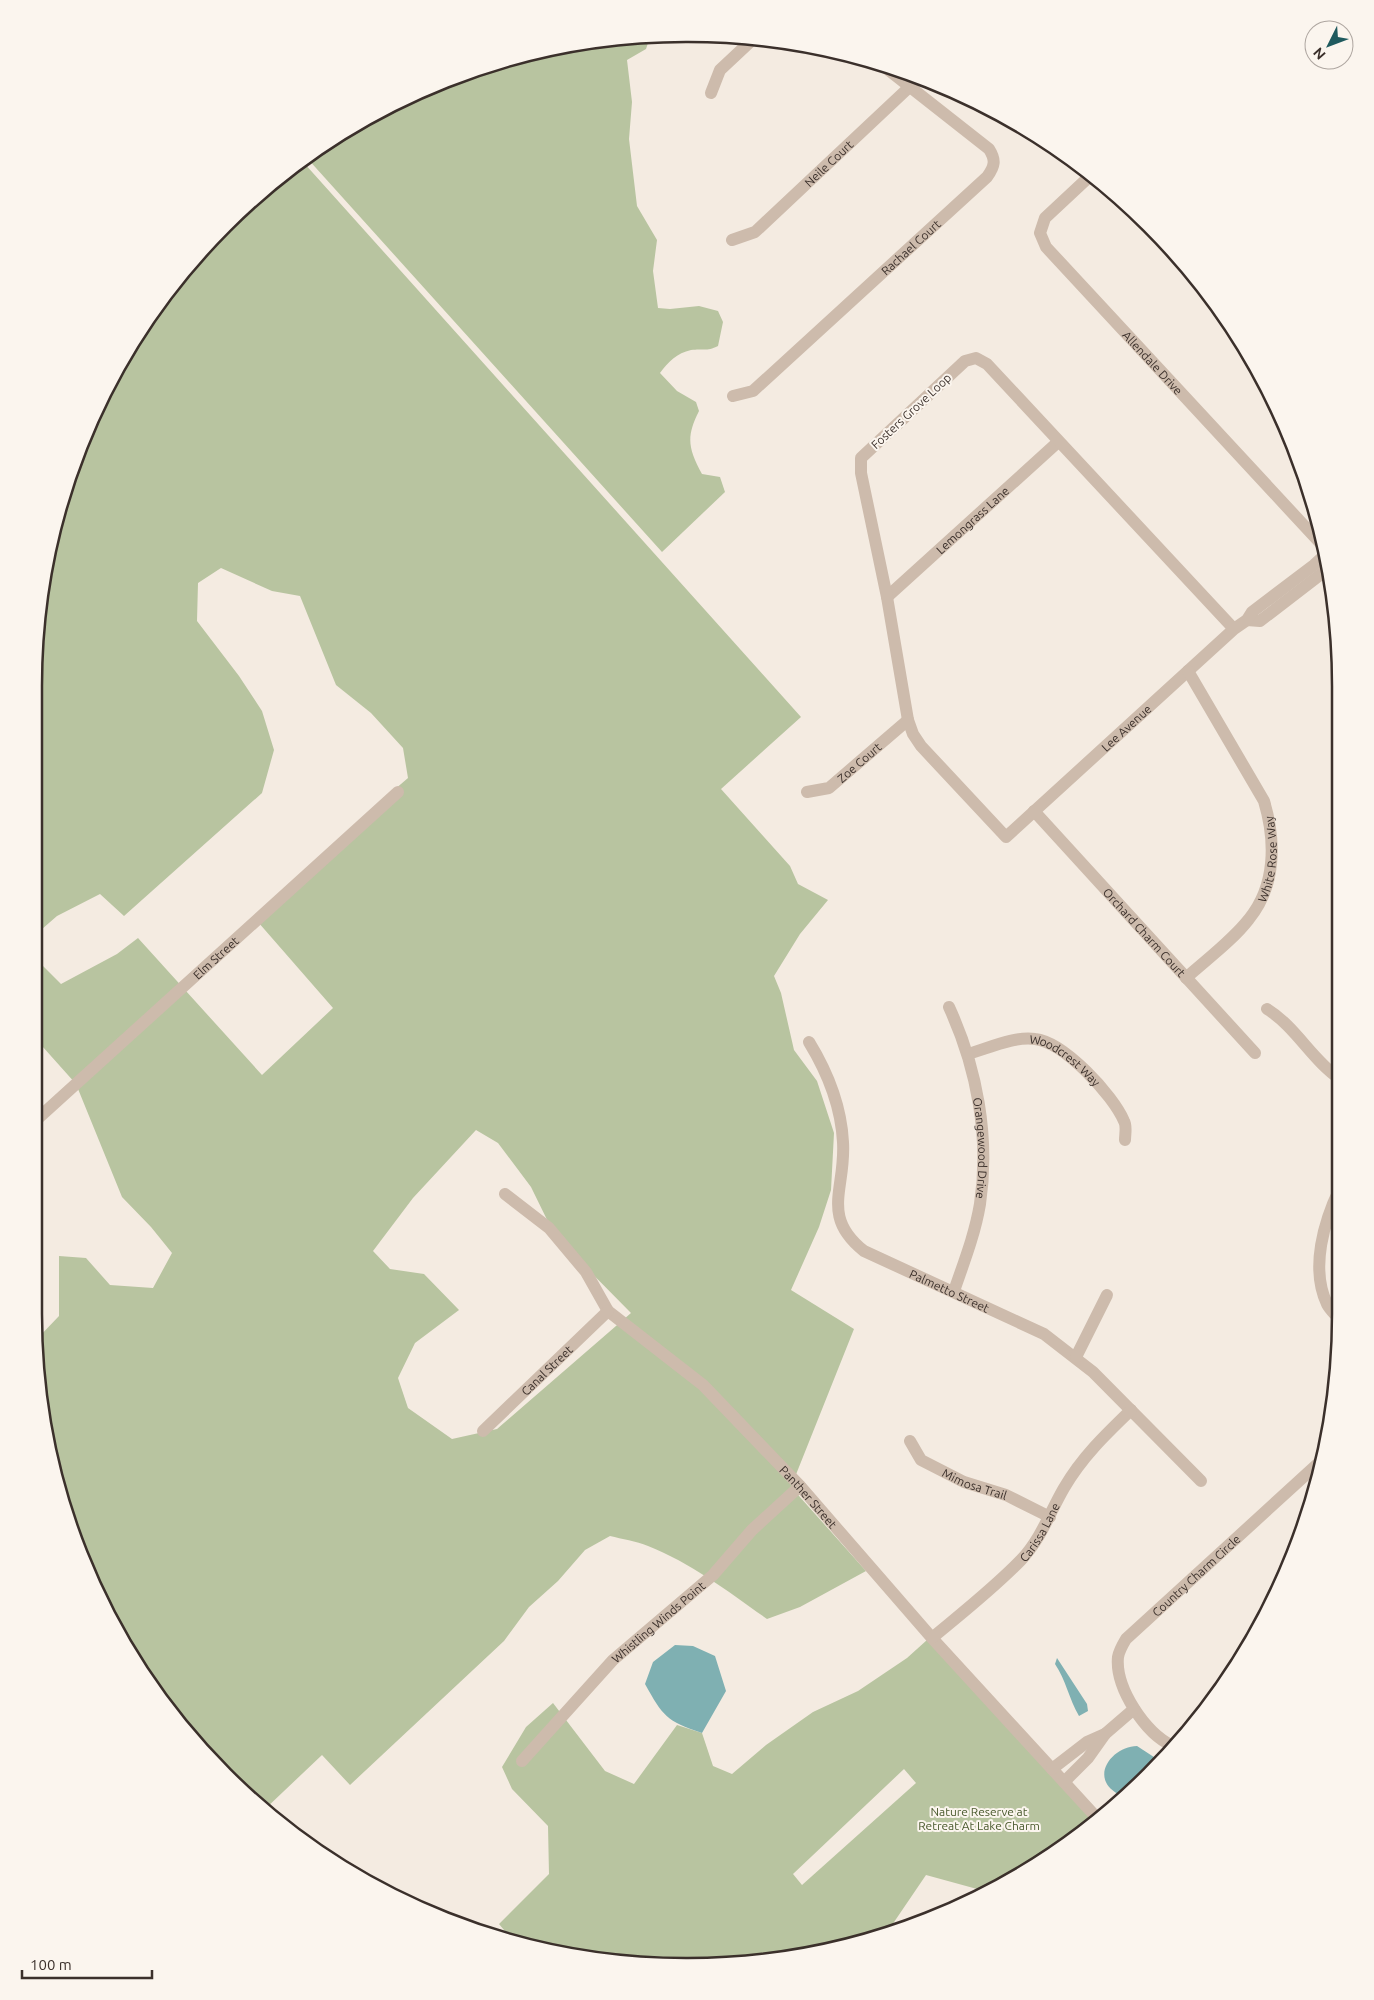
<svg xmlns="http://www.w3.org/2000/svg" width="1374" height="2000" viewBox="0 0 1374 2000" font-family="Ubuntu,sans-serif">
  <style>
    .green { fill: #b8c4a0; fill-rule: evenodd }
    .water { fill: #7fb0b2 }
    .lines { fill: none; stroke-linecap: round; stroke-linejoin: round }
    .minor { stroke: #cdbbac; stroke-width: 12 }
    .labels { text-anchor: middle; dominant-baseline: central; stroke-width: 4; stroke-linejoin: round; paint-order: stroke }
    .street-label { font-size: 12px; fill: #3b302b; stroke: #fbf5ee }
    .park-label { font-size: 12px; fill: #4a5a2e; stroke: #fbf5ee }
    .rim { fill: none; stroke: #3b302b; stroke-width: 2.5 }
  </style>
  <rect width="100%" height="100%" fill="#f4ebe1"/>
  <path class="green" d="M650 37 646 49 627 60 632 102 629 139 637 206 657 240 653 271 658 308 670 309 699 306 718 311 723 322 718 346C706 352 703 348 691 350 677 353 668 362 660 373L677 391 696 402 699 411C686 437 688 448 702 474L720 477 725 492 662 552 307 158 324 144 437 83 560 46Z
    M304 163 801 717 721 789 790 866 798 884 828 900 800 934 774 976 781 993 794 1050 817 1081 834 1133 831 1190 819 1227 791 1290 854 1329 791 1487 866 1571 800 1607 767 1619C729 1592 691 1563 648 1546 636 1541 622 1539 610 1536L585 1550 558 1581 529 1607 504 1641 350 1785 322 1755 264 1810 144 1676 84 1563 56 1482 37 1339 59 1316V1256L86 1258 110 1285 153 1288 172 1253 151 1227 122 1197 76 1084 34 1037V957L61 984 117 954 138 938 262 1075 333 1008 258 922 366 814 408 778 403 748 371 713 336 685 300 596 272 591 221 568 198 583 197 621 239 676 262 711 274 750 262 793 124 916 100 894 57 916 34 936V687L46 560 101 398 169 290 190 265ZM476 1130 498 1143 531 1187 555 1236 631 1313 497 1429 452 1439 408 1408 398 1378 415 1343 459 1310 424 1274 390 1269 373 1251 413 1198Z
    M927 1640 1093 1821 1050 1856 988 1892 926 1875 890 1928 814 1954 729 1965 602 1961 509 1936 499 1924 549 1874 548 1826 512 1789 502 1767 526 1727 553 1703 605 1771 634 1784 677 1725 702 1733 713 1766 732 1774 766 1745 813 1712 858 1691 907 1658ZM904 1769 916 1783 802 1885 793 1874Z"/>
  <path class="water" d="M675 1645 693 1646 715 1656 726 1691 702 1733C666 1721 663 1716 645 1684L653 1662Z
    M1057 1658 1087 1704 1088 1711 1079 1716C1069 1699 1066 1680 1055 1664Z
    M1137 1746 1160 1761 1143 1779 1140 1777 1135 1779 1133 1787 1118 1794C1088 1777 1113 1746 1137 1746Z"/>
  <g class="lines">
    <g class="minor">
      <path d="M711 93 720 70 752 40"/>
      <path id="s1" d="M1090 176 1045 218 1040 233 1046 247 1323 546"/>
      <path id="s2" d="M732 240 755 232 919 78"/>
      <path id="s3" d="M733 396 753 391 987 177C995 166 996 160 989 149L886 68"/>
      <path id="s4" d="M887 597 1058 442"/>
      <path d="M1247 620 1260 621 1329 568"/>
      <path id="s5" d="M1234 629 987 364 976 358 965 361 861 458V473L887 597 908 720 913 734 921 746 1006 837 1234 629 1247 620 1252 612 1314 565 1326 554"/>
      <path id="s6" d="M807 792 829 788 908 720"/>
      <path id="s7" d="M1034 811 1255 1053"/>
      <path id="s8" d="M1186 978C1207 959 1232 941 1249 919 1276 886 1276 841 1264 801L1188 671"/>
      <path id="s9" d="M949 1007C977 1068 990 1137 980 1204 975 1234 964 1262 954 1291"/>
      <path d="M1267 1009C1296 1027 1312 1060 1340 1079"/>
      <path id="s10" d="M809 1042C828 1073 841 1105 843 1142 846 1189 820 1216 864 1251L1044 1334 1093 1372 1201 1481"/>
      <path id="s11" d="M968 1054C989 1048 1014 1036 1035 1039 1064 1042 1113 1095 1124 1121 1127 1126 1125 1134 1125 1140"/>
      <path id="s12" d="M34 1122 398 792"/>
      <path id="s13" d="M505 1194 549 1228 586 1272 608 1311 703 1385 800 1486 932 1638 1097 1818"/>
      <path d="M1340 1320C1336 1315 1330 1310 1327 1304 1310 1268 1324 1221 1340 1188"/>
      <path d="M1076 1357 1107 1295"/>
      <path id="s14" d="M483 1431 608 1311"/>
      <path id="s15" d="M910 1441 921 1460 964 1482 1006 1495 1050 1517"/>
      <path id="s16" d="M932 1638C962 1613 994 1588 1021 1560 1041 1539 1050 1512 1064 1488 1082 1457 1106 1434 1131 1410"/>
      <path id="s17" d="M1173 1746C1145 1734 1115 1687 1118 1657 1119 1651 1123 1644 1126 1639L1322 1460"/>
      <path id="s18" d="M522 1761 613 1660 713 1575 752 1530 800 1486"/>
      <path d="M1052 1769 1087 1742 1105 1734"/>
      <path d="M1064 1782 1088 1758 1105 1734 1134 1709"/>
    </g>
  </g>
  <g class="labels">
    <g class="street-label">
      <text stroke="none"><textPath href="#s2" startOffset="125">Neile Court</textPath></text>
      <text stroke="none"><textPath href="#s3" startOffset="234">Rachael Court</textPath></text>
      <text stroke="none"><textPath href="#s1" startOffset="250">Allendale Drive</textPath></text>
      <text transform="translate(911 411) rotate(-43)">Fosters Grove Loop</text>
      <text stroke="none"><textPath href="#s4" startOffset="115">Lemongrass Lane</textPath></text>
      <text stroke="none"><textPath href="#s5" startOffset="1111">Lee Avenue</textPath></text>
      <text stroke="none"><textPath href="#s6" startOffset="62">Zoe Court</textPath></text>
      <text stroke="none"><textPath href="#s8" startOffset="151">White Rose Way</textPath></text>
      <text stroke="none"><textPath href="#s7" startOffset="164">Orchard Charm Court</textPath></text>
      <text stroke="none"><textPath href="#s12" startOffset="245">Elm Street</textPath></text>
      <text stroke="none"><textPath href="#s11" startOffset="106">Woodcrest Way</textPath></text>
      <text stroke="none"><textPath href="#s9" startOffset="146">Orangewood Drive</textPath></text>
      <text stroke="none"><textPath href="#s10" startOffset="319">Palmetto Street</textPath></text>
      <text stroke="none"><textPath href="#s14" startOffset="88">Canal Street</textPath></text>
      <text stroke="none"><textPath href="#s15" startOffset="81">Mimosa Trail</textPath></text>
      <text stroke="none"><textPath href="#s13" startOffset="432">Panther Street</textPath></text>
      <text stroke="none"><textPath href="#s16" startOffset="152">Carissa Lane</textPath></text>
      <text stroke="none"><textPath href="#s17" startOffset="224">Country Charm Circle</textPath></text>
      <text stroke="none"><textPath href="#s18" startOffset="195">Whistling Winds Point</textPath></text>
    </g>
    <g class="park-label">
      <text x="979" y="1811">Nature Reserve at<tspan x="979" dy="14">Retreat At Lake Charm</tspan></text>
    </g>
  </g>
  <path d="M0 0H1374V2000H0ZM686 42H688A644 644 0 0 1 1332 686V1314A644 644 0 0 1 688 1958H686A644 644 0 0 1 42 1314V686A644 644 0 0 1 686 42Z" fill="#fbf5ee" fill-rule="evenodd"/>
  <path class="rim" d="M686 42H688A644 644 0 0 1 1332 686V1314A644 644 0 0 1 688 1958H686A644 644 0 0 1 42 1314V686A644 644 0 0 1 686 42Z"/>
  <g transform="translate(1329 45) rotate(228)"><circle r="24" fill="#fbf5ee" stroke="#aea6a0"/>
  <path d="M0-4L9 19L0 12L-9 19Z" fill="#1f5a5e"/>
  <text y="-8" font-size="14" font-weight="bold" text-anchor="middle" fill="#3b302b">N</text>
  </g>
  <path d="M22 1970v8h130v-8" fill="none" stroke="#3b302b" stroke-width="2.5"/>
  <text x="30" y="1970" font-size="15" fill="#3b302b" stroke="#fbf5ee" stroke-width="4" paint-order="stroke">100 m</text>
</svg>
